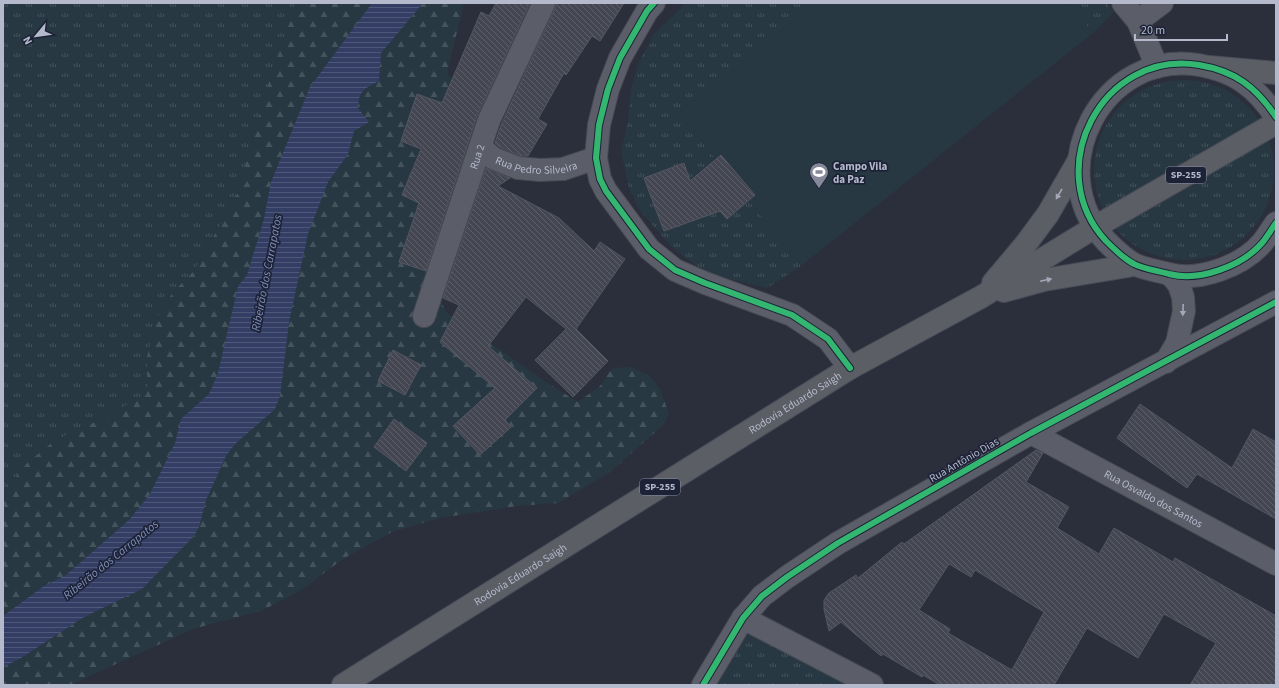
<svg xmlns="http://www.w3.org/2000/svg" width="1279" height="688" viewBox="0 0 1279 688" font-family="'Source Sans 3',sans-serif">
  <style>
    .grass { fill: url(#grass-tufts) }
    .forest { fill: url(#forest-firs) }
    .pitch { fill: #273842 }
    .water { fill: url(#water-rules) }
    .building { fill: url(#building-back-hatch); stroke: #535663; fill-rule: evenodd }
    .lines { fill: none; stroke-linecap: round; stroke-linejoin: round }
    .minor-casing { stroke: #474a54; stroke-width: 24 }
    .trunk-casing { stroke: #484b57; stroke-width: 24 }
    .minor { stroke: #5b5e68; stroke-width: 22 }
    .trunk { stroke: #5c5e66; stroke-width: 22 }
    .cycleway-casing { stroke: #1d2337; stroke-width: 8 }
    .cycleway { stroke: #33b770; stroke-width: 6 }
    .oneway { fill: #a3a7b8 }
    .labels { text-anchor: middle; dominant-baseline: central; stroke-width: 3.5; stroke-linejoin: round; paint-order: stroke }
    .shield { fill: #1d2337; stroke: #878c9f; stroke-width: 1 }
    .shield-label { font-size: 10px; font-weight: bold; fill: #b5b9cc }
    .street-label { font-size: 11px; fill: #b5b9cc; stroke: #1d2337 }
    .poi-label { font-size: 11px; font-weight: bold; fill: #b5b9cc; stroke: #1d2337; text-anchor: start }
    .water-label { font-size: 12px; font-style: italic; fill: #818fb9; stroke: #1d2337 }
  </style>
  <defs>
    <pattern id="grass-tufts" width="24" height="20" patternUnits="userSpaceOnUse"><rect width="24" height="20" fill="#273842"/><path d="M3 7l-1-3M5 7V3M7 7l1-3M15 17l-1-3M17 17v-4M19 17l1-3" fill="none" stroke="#44535c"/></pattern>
    <pattern id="forest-firs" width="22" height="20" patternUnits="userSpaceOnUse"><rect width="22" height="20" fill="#273842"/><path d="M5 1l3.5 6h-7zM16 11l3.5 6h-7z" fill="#44535c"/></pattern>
    <pattern id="water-rules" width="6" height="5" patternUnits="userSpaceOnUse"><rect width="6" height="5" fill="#343e64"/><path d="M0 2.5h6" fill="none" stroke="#4f5879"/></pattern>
    <pattern id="building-back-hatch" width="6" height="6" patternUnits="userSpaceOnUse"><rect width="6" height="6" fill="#444752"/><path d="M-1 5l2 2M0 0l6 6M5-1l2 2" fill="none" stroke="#5d5f6a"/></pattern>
  </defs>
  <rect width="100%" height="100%" fill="#2b2e3b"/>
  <path class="grass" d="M3 3H296L265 93 238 193 194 271 173 292 147 357 148 394 103 418 3 491Z
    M686 3H816L679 113 801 266 767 288 710 274 687 259 672 247 640 211 629 188 621 152 628 120 631 90 638 64 654 34Z
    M1069 3H1106L1114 12 1093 33Z
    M1094 170a90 90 0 1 1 180 0a90 90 0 1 1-180 0Z
    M746 632H754L854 685H712Z"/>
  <path class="forest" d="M296 3H464L447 73 457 86 443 221 433 287 447 313 552 386 578 402 600 386 612 368 630 367 649 375 660 389 669 414 662 426 610 472 558 503 517 506 440 518 392 532 343 559 300 591 261 611 193 629 70 685H3V491L6 490 28 462 57 439 104 418 147 394V357L156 319 173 292 194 271 238 193 265 93Z"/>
  <path class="pitch" d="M816 3H1069L1093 33 801 266 679 113Z"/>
  <path class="water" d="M372 3H423L381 53 379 81C364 89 359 90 358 108L369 122 354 131 348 154 328 182 308 234 289 322 280 396 275 409 235 444 226 456 206 500 199 527 194 536 142 589 84 617 21 658 3 667V616L44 586 66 575 129 520 150 494 175 443 181 419 209 394 218 373 238 286 247 275 264 219 271 182 310 87Z"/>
  <path class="building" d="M496 3H530L477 116 426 271 399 262 419 203 402 195 421 149 401 141 417 94 442 103 481 12 489 16Z
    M556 3H624L600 41 592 36 566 75 564 73 538 119 547 124 528 156H521L500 147 495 143 501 125 555 8Z
    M721 155 755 195 727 219 720 211 664 231 644 178 684 163 690 181Z
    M486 168 510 178 498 186 559 218 594 251 600 242 625 259 576 329 608 361 573 397 535 360 566 329 526 297 488 346 537 388 505 420 511 427 480 455 453 426 495 388 440 342 459 305 443 298Z
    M393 350 421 365 405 395 378 381Z
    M1140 404 1232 468 1253 429 1276 442V519L1197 474 1187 488 1117 438Z
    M394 419 427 443 406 471 374 447Z
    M1036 450 1043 453 1026 482 1069 507 1057 528 1099 554 1114 528 1173 562 1175 558 1276 616V685H1190L1216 643 1164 614 1138 658 1087 628 1054 685H940L923 675 922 677 883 654 881 656 841 622 829 631 824 609V600L829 593 856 575 858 578 902 542 904 544ZM949 564 971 577 975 570 1044 612 1012 670 948 633 950 629 919 610Z"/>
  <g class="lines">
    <g class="minor-casing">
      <g id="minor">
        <path d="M654 3 647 11 620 58 608 89 599 125 596 158 600 179 606 191 649 249 675 270 705 283 792 315 828 339 850 368"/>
        <path d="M1123 3 1138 21 1157 67"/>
        <path d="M1138 21 1162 3"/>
        <path d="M1276 117C1256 87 1235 71 1199 65 1102 49 1040 170 1106 241 1114 249 1124 259 1134 264 1143 269 1159 271 1169 274 1199 282 1242 266 1262 243 1267 237 1271 230 1276 223"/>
        <path id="s1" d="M480 147 493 158 518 168 540 170 563 169 596 158"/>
        <path id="s2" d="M424 316 489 120 544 3"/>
        <path d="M1166 362 1177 343 1184 311 1183 297 1179 285 1171 275"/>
        <path id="s3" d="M1031 433 1276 564"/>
        <path d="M743 618 872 685"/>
        <path d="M703 685 743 618 762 596 787 577 838 543 1031 433 1276 302"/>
      </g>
    </g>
    <g class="trunk-casing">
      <g id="trunk">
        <path d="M1209 67 1276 73"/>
        <path d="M993 283 1025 245 1048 214 1079 160"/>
        <path d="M1004 291 1044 280 1134 265"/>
        <path id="s4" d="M343 685 850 368 981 297 1095 227 1276 123"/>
      </g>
    </g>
    <use href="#minor" class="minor"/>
    <use href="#trunk" class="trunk"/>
    <g class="cycleway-casing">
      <path id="cycleway" d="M654 3 647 11 620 58 608 89 599 125 596 158 600 179 606 191 649 249 675 270 705 283 792 315 828 339 850 368
        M1276 117C1256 87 1235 71 1199 65 1102 49 1040 170 1106 241 1114 249 1124 259 1134 264 1143 269 1159 271 1169 274 1199 282 1242 266 1262 243 1267 237 1271 230 1276 223
        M703 685 743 618 762 596 787 577 838 543 1031 433 1276 302"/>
    </g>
    <use href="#cycleway" class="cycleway"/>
  </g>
  <defs><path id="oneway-solid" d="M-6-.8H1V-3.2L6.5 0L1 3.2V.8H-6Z"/></defs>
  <g class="oneway">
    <use href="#oneway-solid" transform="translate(1059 194) rotate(120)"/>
    <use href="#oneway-solid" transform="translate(1046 280) rotate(-12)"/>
    <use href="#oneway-solid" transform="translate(1183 310) rotate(92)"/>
  </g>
  <defs>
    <g id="stadium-pin" transform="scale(1)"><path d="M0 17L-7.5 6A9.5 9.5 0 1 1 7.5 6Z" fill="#858899" stroke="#1d2337"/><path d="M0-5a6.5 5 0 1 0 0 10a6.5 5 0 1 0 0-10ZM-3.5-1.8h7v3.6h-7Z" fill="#fff"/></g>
  </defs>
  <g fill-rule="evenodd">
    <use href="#stadium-pin" x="819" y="172"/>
  </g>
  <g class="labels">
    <g class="shield">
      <rect x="1166" y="167" width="40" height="16" rx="3"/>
      <rect x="640" y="479" width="40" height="16" rx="3"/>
    </g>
    <g class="shield-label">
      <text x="1186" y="175">SP-255</text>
      <text x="660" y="487">SP-255</text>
    </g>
    <g class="street-label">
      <text stroke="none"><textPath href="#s2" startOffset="168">Rua 2</textPath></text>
      <text stroke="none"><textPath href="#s1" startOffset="62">Rua Pedro Silveira</textPath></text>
      <text stroke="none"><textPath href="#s4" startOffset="533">Rodovia Eduardo Saigh</textPath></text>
      <text transform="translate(964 460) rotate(-30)">Rua Antônio Dias</text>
      <text stroke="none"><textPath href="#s3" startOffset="139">Rua Osvaldo dos Santos</textPath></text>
      <text stroke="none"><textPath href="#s4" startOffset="209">Rodovia Eduardo Saigh</textPath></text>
    </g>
    <g class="poi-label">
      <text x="833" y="166">Campo Vila<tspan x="833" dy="13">da Paz</tspan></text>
    </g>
    <g class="water-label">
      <text transform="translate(267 273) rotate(-79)">Ribeirão dos Carrapatos</text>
      <text transform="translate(111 560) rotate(-39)">Ribeirão dos Carrapatos</text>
    </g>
  </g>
  <rect width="1279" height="688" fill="none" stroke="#b5b9cc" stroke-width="8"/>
  <g transform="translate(36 36) rotate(241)" stroke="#1d2337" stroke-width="3" paint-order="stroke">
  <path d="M0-3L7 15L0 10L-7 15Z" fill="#b5b9cc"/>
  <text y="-6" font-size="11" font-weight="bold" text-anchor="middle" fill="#b5b9cc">N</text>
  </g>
  <path d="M1135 34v6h92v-6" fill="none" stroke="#b5b9cc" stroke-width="2"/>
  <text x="1141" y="34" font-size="12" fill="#b5b9cc" stroke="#1d2337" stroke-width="3" paint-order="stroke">20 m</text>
</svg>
